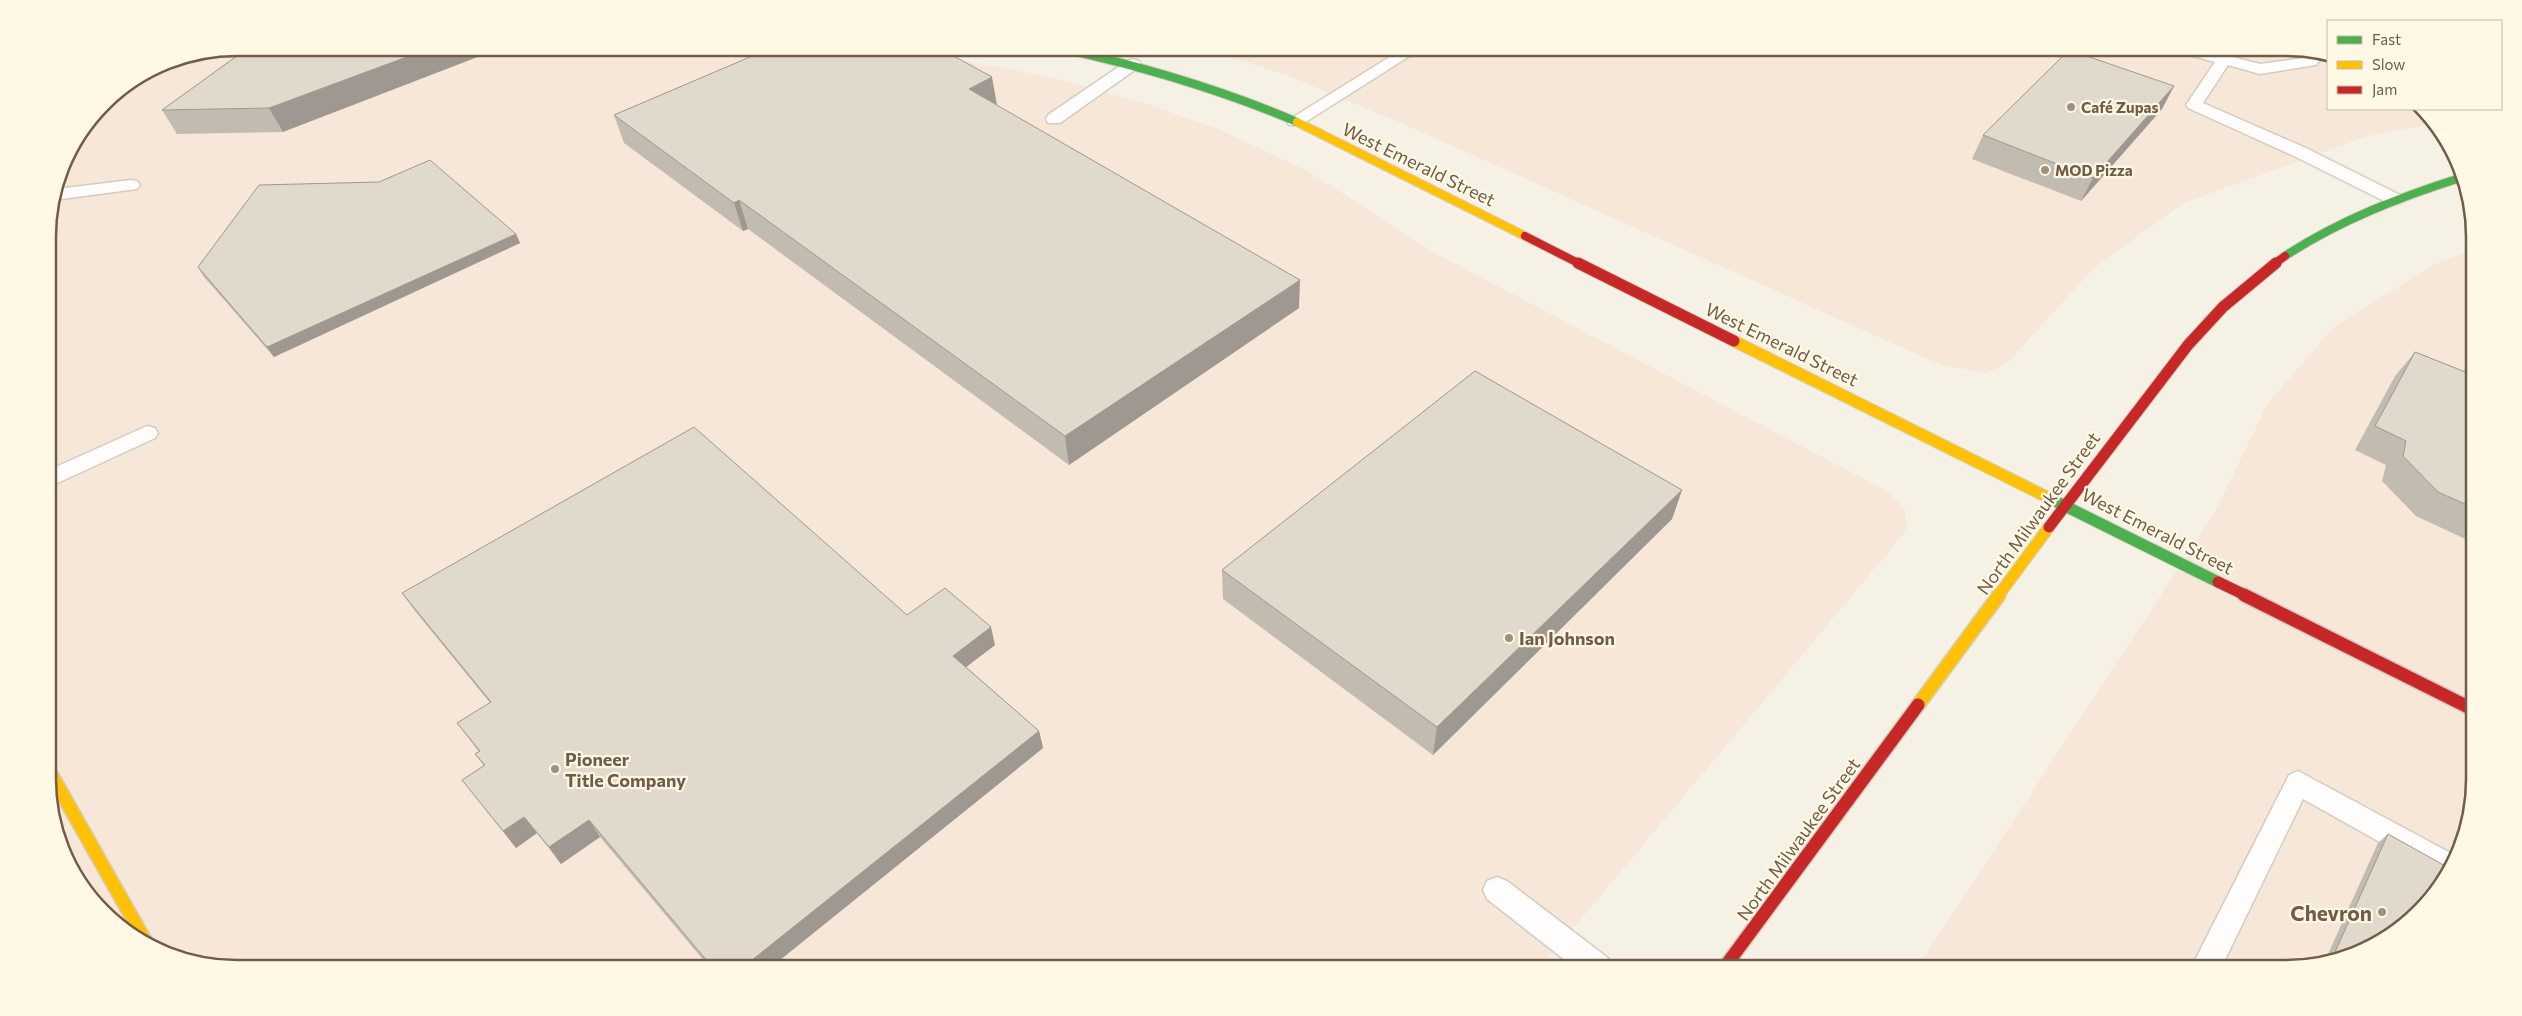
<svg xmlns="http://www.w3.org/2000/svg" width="2522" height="1016" viewBox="0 0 2522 1016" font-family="Commissioner,sans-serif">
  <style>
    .commercial { fill: #f7e7d8 }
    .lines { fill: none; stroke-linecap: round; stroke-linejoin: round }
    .lane-casing { stroke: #d4ccc1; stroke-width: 3 }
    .fast-far1-casing { stroke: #d6cdc2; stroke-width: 10 }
    .fast-casing { stroke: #d6cdc2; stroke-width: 13 }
    .slow-far2-casing { stroke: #d6cdc2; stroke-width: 10 }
    .slow-far1-casing { stroke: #d6cdc2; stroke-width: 13 }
    .slow-casing { stroke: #d6cdc2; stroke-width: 16 }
    .jam-far2-casing { stroke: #d6cdc2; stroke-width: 10 }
    .jam-far1-casing { stroke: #d6cdc2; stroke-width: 13 }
    .jam-casing { stroke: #d6cdc2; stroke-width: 16 }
    .path { stroke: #d7d0c8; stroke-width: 2.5; stroke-dasharray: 0.5 2.5; stroke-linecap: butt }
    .lane { fill: #fefdfb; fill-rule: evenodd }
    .fast-far1 { stroke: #4caf50; stroke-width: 8 }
    .fast { stroke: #4caf50; stroke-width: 11 }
    .slow-far2 { stroke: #ffc107; stroke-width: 8 }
    .slow-far1 { stroke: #ffc107; stroke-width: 11 }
    .slow { stroke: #ffc107; stroke-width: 13 }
    .jam-far2 { stroke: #c62828; stroke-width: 8 }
    .jam-far1 { stroke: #c62828; stroke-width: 11 }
    .jam { stroke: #c62828; stroke-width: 13 }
    .wall { fill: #c2bbb0 }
    .shaded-wall { fill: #9e9890 }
    .building { fill: #e2d9cd; stroke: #9e9890 }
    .poi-dot { fill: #a0907e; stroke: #fff8e5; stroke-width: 2 }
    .labels { text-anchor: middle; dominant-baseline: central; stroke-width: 4.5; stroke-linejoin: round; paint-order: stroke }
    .far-poi-label { font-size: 15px; font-weight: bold; fill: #725b47; stroke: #fff8e5; text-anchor: start }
    .street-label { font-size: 18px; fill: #725b47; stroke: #fff8e5 }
    .poi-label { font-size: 18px; font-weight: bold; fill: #725b47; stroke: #fff8e5; text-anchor: start }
    .near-poi-label { font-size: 21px; font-weight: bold; fill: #725b47; stroke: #fff8e5; text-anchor: end }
    .rim { fill: none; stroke: #725b47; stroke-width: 2.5 }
  </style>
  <rect width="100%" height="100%" fill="#f6f1e5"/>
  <path class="commercial" d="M237 48H866L928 54 1051 77 1147 104 1218 129 1308 171 1431 251 1887 491 1905 509 1906 531 1540 968H237L176 958 131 936 94 904 67 863 51 816 48 224 67 153 112 95 165 62Z
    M1203 48H2285L2328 55V109H2422L2436 123 2368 136 2183 203 2094 268 2008 362 1987 373 1941 365 1401 123 1286 75Z
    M2473 250 2474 779 2464 840 2436 894 2400 930 2346 958 2297 968H1917L2215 512 2268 403 2335 326 2435 264Z"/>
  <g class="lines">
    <g class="lane-casing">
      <path id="lane" d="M1404 48H1422L1301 125H1289L1287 121Z
        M2173 48H2197L2260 64 2305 58 2311 52 2325 54 2316 65 2260 74 2228 65 2203 103 2306 148 2400 195 2403 199 2400 203H2388L2294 156 2188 108 2186 105 2215 62 2175 51Z
        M1133 59 1139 61 1141 64 1139 67 1060 123H1048L1046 119 1048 115 1127 61Z
        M131 180 137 181 140 185 137 189 54 200 57 189Z
        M147 426 155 428 158 433 155 438 49 487V470Z
        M2298 771 2456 856 2444 878 2303 799 2221 968H2191L2289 775Z
        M1497 877 1507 881 1608 958 1613 968H1575L1487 899 1483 890 1487 881Z"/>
    </g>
    <g class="fast-far1-casing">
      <path id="fast-far1" d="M1059 48C1141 66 1220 89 1297 122
        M2285 256C2340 220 2400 197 2463 177"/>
    </g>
    <g class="fast-casing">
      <path id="fast" d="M2047 497 2218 582"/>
    </g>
    <g class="slow-far2-casing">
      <path id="slow-far2" d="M1297 122 1525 236"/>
    </g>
    <g class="slow-far1-casing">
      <path id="slow-far1" d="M1734 341 2047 497
        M1998 596 2049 527"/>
    </g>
    <g class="slow-casing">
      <path id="slow" d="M1918 705 1999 595
        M51 774 147 944"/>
    </g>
    <g class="jam-far2-casing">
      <path id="jam-far2" d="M1525 236 1580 264
        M2274 264 2285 256"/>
    </g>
    <g class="jam-far1-casing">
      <path id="jam-far1" d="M1578 263 1734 341
        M2049 527 2188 345 2223 307 2276 263
        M2218 582 2247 596"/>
    </g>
    <g class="jam-casing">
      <path id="jam" d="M2244 595 2474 710
        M1724 968 1918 705"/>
    </g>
    <path class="path" d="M1250 61 1268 48"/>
    <use href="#lane" class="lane"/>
    <use href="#fast-far1" class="fast-far1"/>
    <use href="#fast" class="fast"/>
    <use href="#slow-far2" class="slow-far2"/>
    <use href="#slow-far1" class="slow-far1"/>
    <use href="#slow" class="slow"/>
    <use href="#jam-far2" class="jam-far2"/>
    <use href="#jam-far1" class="jam-far1"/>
    <use href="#jam" class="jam"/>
  </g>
  <path class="wall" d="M248 48 283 132 177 134 162 110Z
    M2174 86 2162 109 2081 201 1972 159 1983 135Z
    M997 105 1299 308 1069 465 748 229 743 231 624 143 614 115Z
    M516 234 520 243 274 357 204 277 198 267Z
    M2415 352 2473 375 2474 543 2416 516 2382 481 2386 465 2355 450 2395 376Z
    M1682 490 1672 519 1433 755 1223 599 1222 570Z
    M402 593 907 615 995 645 966 667 1039 731 1043 748 770 968H710L600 837 561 864 537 833 516 848 462 780 484 766 475 754 479 752 457 723 490 703 415 611Z
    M2388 834 2346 958 2324 963 2378 843Z"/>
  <path class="shaded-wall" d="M431 48H501L283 132 269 108Z
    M992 77 997 105 969 89Z
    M2174 86 2162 109 2081 201 2093 178Z
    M739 200 748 229 743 231 734 203Z
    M516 234 520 243 274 357 267 347Z
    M1300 280 1299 308 1069 465 1065 436Z
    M1682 490 1672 519 1433 755 1437 727Z
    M991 627 995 645 957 674 953 656Z
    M1039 731 1043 748 770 968H742Z
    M524 817 537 833 516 848 503 831Z
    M589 820 600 837 561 864 549 847Z"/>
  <path class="building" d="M248 48H431L269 108 162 110Z
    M771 48H897L902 50 908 48H939L992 77 969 89 1300 280 1065 436 739 200 734 203 614 115Z
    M2069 50 2174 86 2093 178 1983 135Z
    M430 160 516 234 267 347 198 267 259 185 379 182Z
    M2415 352 2473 375 2474 508 2438 492 2403 456 2406 441 2375 426Z
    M1475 371 1682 490 1437 727 1222 570Z
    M694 427 907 615 945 588 991 627 953 656 1039 731 742 968H713L589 820 549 847 524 817 503 831 462 780 485 765 475 754 480 751 457 723 491 702 402 593Z
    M2388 834 2449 868 2436 894 2400 930 2346 958 2331 961Z"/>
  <g class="poi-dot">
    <circle cx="2071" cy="107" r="5"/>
    <circle cx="2045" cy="170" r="5"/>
    <circle cx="1509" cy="638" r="5"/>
    <circle cx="555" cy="769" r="5"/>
    <circle cx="2382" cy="912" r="5"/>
  </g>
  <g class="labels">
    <g class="far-poi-label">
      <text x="2081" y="107">Café Zupas</text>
      <text x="2055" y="170">MOD Pizza</text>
    </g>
    <g class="street-label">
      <text transform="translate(1419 164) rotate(26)">West Emerald Street</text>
      <text transform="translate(1782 344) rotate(26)">West Emerald Street</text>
      <text transform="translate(2038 513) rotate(-54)">North Milwaukee Street</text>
      <text transform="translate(2158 531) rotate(27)">West Emerald Street</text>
      <text transform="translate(1798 839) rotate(-54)">North Milwaukee Street</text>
    </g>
    <g class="poi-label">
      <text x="1519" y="638">Ian Johnson</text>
      <text x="565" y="759">Pioneer<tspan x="565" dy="21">Title Company</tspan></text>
    </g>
    <g class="near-poi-label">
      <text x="2372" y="912">Chevron</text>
    </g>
  </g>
  <path d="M0 0H2522V1016H0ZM237 56H2285A181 181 0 0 1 2466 237V779A181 181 0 0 1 2285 960H237A181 181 0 0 1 56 779V237A181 181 0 0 1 237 56Z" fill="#fff8e5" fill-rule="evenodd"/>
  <path class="rim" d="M237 56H2285A181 181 0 0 1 2466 237V779A181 181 0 0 1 2285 960H237A181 181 0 0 1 56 779V237A181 181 0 0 1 237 56Z"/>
  <rect x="2327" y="20" width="175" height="90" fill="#fff8e5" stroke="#c7b9a6"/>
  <rect x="2337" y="36" width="25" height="8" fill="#4caf50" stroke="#c7b9a6"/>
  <text x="2372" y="45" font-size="15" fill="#725b47">Fast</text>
  <rect x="2337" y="61" width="25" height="8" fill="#ffc107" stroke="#c7b9a6"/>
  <text x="2372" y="70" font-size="15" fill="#725b47">Slow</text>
  <rect x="2337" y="86" width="25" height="8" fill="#c62828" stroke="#c7b9a6"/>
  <text x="2372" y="95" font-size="15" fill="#725b47">Jam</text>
</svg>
